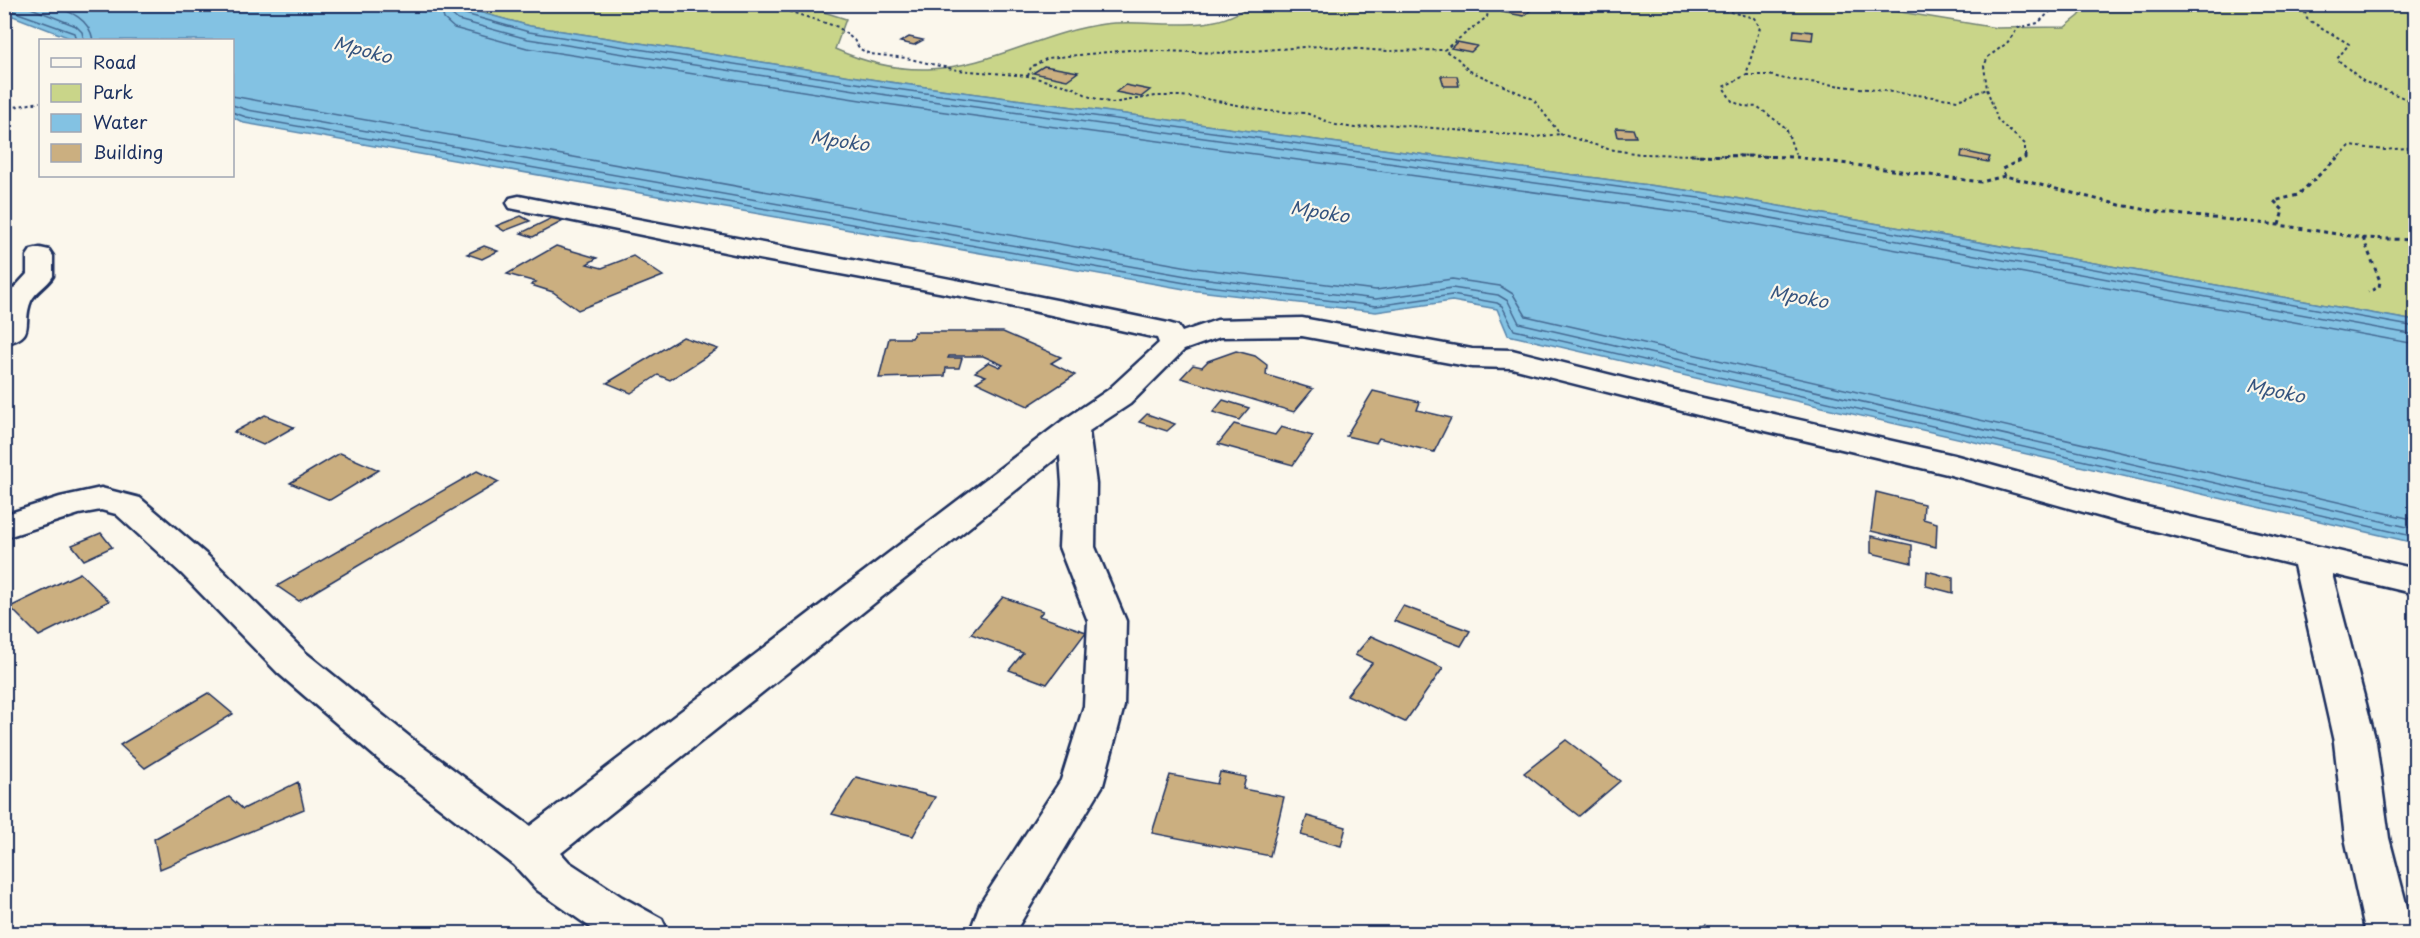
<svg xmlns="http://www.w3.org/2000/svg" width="2420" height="938" viewBox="0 0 2420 938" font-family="'Playpen Sans',sans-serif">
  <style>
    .green { fill: #c9d589; stroke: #728274; stroke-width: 1.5 }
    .water { fill: #83c2e3; stroke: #5987ae; stroke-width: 1.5 }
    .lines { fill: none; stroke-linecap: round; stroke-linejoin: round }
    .shore { stroke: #456a93; stroke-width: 1.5 }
    .building { fill: #cbaf80; stroke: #1b2f5e; stroke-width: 1.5 }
    .street-casing { stroke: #1b2f5e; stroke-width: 5 }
    .path-far1 { stroke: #1b2f5e; stroke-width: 2; stroke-dasharray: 3 3; stroke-linecap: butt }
    .path { stroke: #1b2f5e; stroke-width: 3; stroke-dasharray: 4 4; stroke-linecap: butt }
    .street { fill: #fbf7ec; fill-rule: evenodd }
    .labels { text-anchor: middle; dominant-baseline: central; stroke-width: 4.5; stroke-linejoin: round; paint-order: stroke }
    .far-water-label { font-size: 18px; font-style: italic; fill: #35547f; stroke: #fbf7ec }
  </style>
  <rect width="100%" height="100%" fill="#fbf7ec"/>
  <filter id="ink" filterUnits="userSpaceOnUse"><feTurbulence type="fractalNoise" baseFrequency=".0167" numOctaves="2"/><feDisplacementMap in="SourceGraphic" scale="12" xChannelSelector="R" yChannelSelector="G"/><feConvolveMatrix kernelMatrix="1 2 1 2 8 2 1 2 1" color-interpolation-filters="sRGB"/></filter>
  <g filter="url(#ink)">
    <path class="green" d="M1250 4H1852L1997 28 2065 27 2079 16 2088 5H2415V321L1707 193 889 82 530 26 453 5H802L846 19 835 49C864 62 896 70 928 69 989 67 1043 32 1104 24 1148 18 1215 37 1250 4Z"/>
    <path class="water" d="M4 5H453L530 26 889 82 1707 193 2415 321V543L1508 335 1497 309 1452 301 1376 312 1190 290 244 123 233 117 232 40H75L5 13Z"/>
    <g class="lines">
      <path class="shore" d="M21 4 76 26 82 32 84 40
        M48 4C68 11 89 17 93 40
        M440 4 444 19 454 28 527 48 886 104 1704 215 2416 344
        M449 4 451 14 458 20 528 39 887 95 1705 206 2416 335
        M457 4 458 10 462 13 529 32 888 88 1706 199 2416 327
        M4 8 74 33 76 40
        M232 96 1194 268 1376 290 1452 279 1500 286 1513 294 1526 316 2416 520
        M232 105 248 110 1192 277 1376 299 1452 288 1498 295 1508 301 1519 323 2416 529
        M232 112 246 117 1191 284 1376 306 1452 295 1497 303 1502 306 1514 330 2416 537"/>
    </g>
    <path class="building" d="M1510 6 1531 10 1524 16 1502 12Z
      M1794 30 1813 32 1812 40 1793 38Z
      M909 37 923 40 914 45 900 42Z
      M1457 42 1477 46 1471 52 1451 48Z
      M1044 66 1078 72 1067 80 1033 73Z
      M1441 76H1457L1459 86H1444Z
      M1125 85 1150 90 1141 97 1116 92Z
      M1616 128 1633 129 1636 137H1618Z
      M1962 151 1990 157 1988 162 1961 157Z
      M560 214 571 217 533 237 521 233Z
      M521 216 530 221 504 231 496 226Z
      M484 246 498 251 482 259 467 254Z
      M556 246 597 258 587 264 602 268 633 256 663 276 578 310 553 292 531 285 536 282 507 274Z
      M914 332H1003L1061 357 1051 363 1075 375 1028 406 976 382 986 376 975 372 989 362 1000 367 1003 365 983 356H949L948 358H962L959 368H946L945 376 879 378 889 338H912Z
      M683 337 718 349 670 380 658 375 631 393 607 383Z
      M1236 351 1255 356 1267 365 1266 375 1313 389 1294 412 1181 378 1193 365 1202 367 1208 361Z
      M1373 391 1420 402 1417 410 1451 418 1434 452 1379 438 1376 443 1346 436Z
      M1223 400 1249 408 1239 420 1213 412Z
      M1147 414 1175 424 1167 431 1139 422Z
      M265 415 294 427 263 445 234 432Z
      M1234 424 1275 435 1281 427 1313 436 1293 465 1218 444Z
      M340 453 379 470 330 500 290 483Z
      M477 471 499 482 299 601 277 586Z
      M1876 492 1924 504 1923 519 1937 523 1936 547 1871 531Z
      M101 533 112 547 84 560 72 545Z
      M1871 536 1912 545V563L1871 553Z
      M1927 571 1953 578V593L1926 586Z
      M80 573 109 601 39 636 10 607Z
      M1003 597 1043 611 1039 616 1086 632 1047 684 1009 670 1023 653 971 634Z
      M1403 606 1470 631 1461 646 1394 621Z
      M1371 636 1443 668 1405 722 1347 695 1372 663 1355 655Z
      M208 693 233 714 145 768 120 745Z
      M1566 740 1620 781 1579 816 1524 773Z
      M1220 772 1246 777 1243 789 1284 797 1270 856 1152 833 1170 775 1217 784Z
      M856 777 935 797 913 836 832 814Z
      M298 782 304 809 160 869 154 839 229 797 243 809Z
      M1307 816 1346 827 1341 846 1301 835Z
      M1706 925 1711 934H1673Z"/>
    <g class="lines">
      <g class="street-casing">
        <path id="street" d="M519 196C735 239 952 277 1168 323L1178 326 1182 332 1217 320 1302 318 1472 349 1512 350 1703 398 1954 455 2125 502 2416 569V594L2332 574 2376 742 2389 838 2414 934H2366L2345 838 2334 742 2294 565 2123 523 1947 474 1702 416 1512 368 1472 367 1302 336 1220 337 1184 350 1130 404 1089 431 1096 484 1095 547 1126 621 1124 706 1103 785 1019 925 1017 934H969L980 904 1061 780 1084 706 1088 621 1059 547 1062 484 1060 455 561 853 569 862 622 897 662 919 669 934H600L537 890 514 865 386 766 278 673 182 574 116 514 101 510 79 514 4 538V515L60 497 101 488 140 498 208 556 306 653 416 742 530 826 1062 421 1108 390 1159 343 1157 338 982 300 759 259 510 208 507 203 510 198Z
          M40 248 49 250 53 256V276C48 285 35 292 31 301 21 325 38 336 4 344V299L27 274V256L31 250Z"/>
      </g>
      <path class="path-far1" d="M766 4 838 27 854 40 860 49 870 54 906 58 957 70 1028 76 1074 88 1090 97 1112 103 1156 96H1179L1202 98 1267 111 1306 113 1336 125 1355 128 1387 124 1535 137 1560 134
        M1486 4 1489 6 1487 17 1444 50 1458 59 1468 70 1533 99 1560 134 1608 149 1640 154 1769 156
        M1701 4 1754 18 1760 27 1746 75 1723 87 1732 101 1743 106 1758 107 1786 128 1796 156
        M2308 4 2303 5 2307 19 2349 44 2337 59 2363 81 2416 103
        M1746 75H1769L1785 79 1958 100 1987 89
        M1028 76 1031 67 1048 58 1129 50 1224 53 1318 46 1387 51 1444 50
        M4 109 40 102
        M2025 156V144L1998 121 1987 89 1984 66 1988 57 2007 43 2018 28 2038 23 2058 4
        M2339 156 2350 146 2385 150 2416 147"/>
      <path class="path" d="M1691 155 1796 157 1981 182 2005 176 2120 205 2165 213 2279 225 2363 238 2416 240
        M2005 176 2002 169 2025 158V155
        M2279 225 2283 210 2274 201 2298 195 2340 155
        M2363 238 2380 281 2379 287 2368 292"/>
      <use href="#street" class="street"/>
    </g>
  </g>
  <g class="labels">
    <g class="far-water-label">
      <text transform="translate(363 49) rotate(15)">Mpoko</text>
      <text transform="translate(840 140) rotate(8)">Mpoko</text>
      <text transform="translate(1320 211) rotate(9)">Mpoko</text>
      <text transform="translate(1799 296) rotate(10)">Mpoko</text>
      <text transform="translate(2276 390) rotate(12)">Mpoko</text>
    </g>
  </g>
  <rect width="2420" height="938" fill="none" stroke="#fbf7ec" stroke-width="24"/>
  <rect x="12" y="12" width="2396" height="914" fill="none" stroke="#1b2f5e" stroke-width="2" filter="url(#ink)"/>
  <rect x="39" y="39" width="195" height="138" fill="#fbf7ec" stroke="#a1a7b3" stroke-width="1.5"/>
  <rect x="51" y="58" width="30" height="9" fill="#fbf7ec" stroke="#a1a7b3" stroke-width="1.5"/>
  <text x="93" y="69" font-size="18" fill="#1b2f5e">Road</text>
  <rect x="51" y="84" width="30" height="18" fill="#c9d589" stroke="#a1a7b3" stroke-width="1.5"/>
  <text x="93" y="99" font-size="18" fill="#1b2f5e">Park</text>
  <rect x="51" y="114" width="30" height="18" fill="#83c2e3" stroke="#a1a7b3" stroke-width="1.5"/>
  <text x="93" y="129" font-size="18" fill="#1b2f5e">Water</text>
  <rect x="51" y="144" width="30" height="18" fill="#cbaf80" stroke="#a1a7b3" stroke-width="1.5"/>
  <text x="93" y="159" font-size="18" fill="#1b2f5e">Building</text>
</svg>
